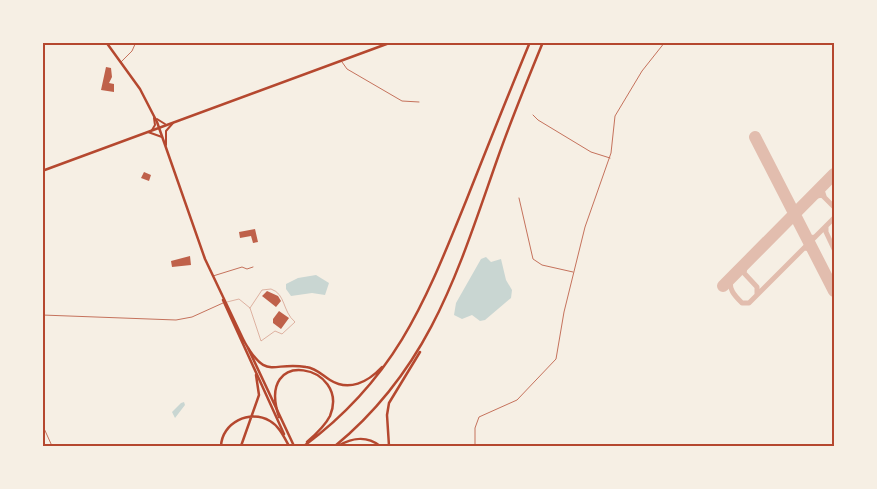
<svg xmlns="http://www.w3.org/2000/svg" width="877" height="489" viewBox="0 0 877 489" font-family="Arial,sans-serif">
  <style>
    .water { fill: #c9d6d2 }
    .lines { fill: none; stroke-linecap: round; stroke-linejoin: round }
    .taxiway { stroke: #e2bdae; stroke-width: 5 }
    .runway { stroke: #e2bdae; stroke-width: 12 }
    .building { fill: #bf614a }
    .service { stroke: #c5725c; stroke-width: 0.5 }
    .minor { stroke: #c5725c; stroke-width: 1 }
    .tertiary { stroke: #c5725c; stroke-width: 1 }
    .secondary { stroke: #b5482f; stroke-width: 2 }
    .primary { stroke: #b5482f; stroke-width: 2.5 }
    .motorway { stroke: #b5482f; stroke-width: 2.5 }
    .neatline { fill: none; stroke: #b5482f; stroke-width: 2 }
  </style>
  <rect width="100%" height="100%" fill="#f6efe4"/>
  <path class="water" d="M486 257 491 262 501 259 506 280 512 290 511 298 485 320 480 321 472 315 462 319 454 315 456 303 481 259Z
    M316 275 329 283 325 295 312 293 291 296 286 289V284L298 278Z
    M181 403 184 402 185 405 175 418 172 412Z"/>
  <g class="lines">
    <path class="taxiway" d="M824 196 822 190 825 184
      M812 197 822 195 834 207
      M826 226V232L834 249
      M806 236 809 238 815 237
      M804 248 813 249
      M746 263 744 273 757 287V294
      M731 277C728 289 734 295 742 303H749L834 218"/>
    <path class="runway" d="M755 137 834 291
      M723 286 834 174"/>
  </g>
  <path class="building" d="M106 67 111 68 112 77 109 83 114 84V92L101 90Z
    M144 172 151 175 149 181 141 178Z
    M255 229 258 242 253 243 251 236 240 238 239 232Z
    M190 256 191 265 172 267 171 261Z
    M267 291 278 296 281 301 276 307 262 296Z
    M279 311 289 318 281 329 273 323V319Z"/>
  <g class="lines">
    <path class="service" d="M227 302 239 299 250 308 261 341 275 331 282 334 295 322C282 311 286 294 271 289L262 290 250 308"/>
    <path class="minor" d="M121 62 132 51 136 42
      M342 62 347 69 402 101 419 102
      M533 115 538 120 591 152 610 158
      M519 198 533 259 542 265 573 272
      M213 276 242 267 247 269 253 267"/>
    <path class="tertiary" d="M42 315 176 320 192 317 223 303
      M42 424 52 446
      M475 446V428L479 417 517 400 556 359 564 312 585 227 611 153 615 116 642 71 665 42"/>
    <path class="secondary" d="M157 119 165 124
      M152 130 155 125 154 118
      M148 132 162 137
      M166 145V131L173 123"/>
    <path class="primary" d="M106 42 140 89 157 122 205 259 244 341
      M42 171 392 42
      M223 300 284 434
      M248 348 294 446"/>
    <path class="motorway" d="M244 341C267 382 272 361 306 367 316 368 322 375 330 380 349 392 368 382 382 367
      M279 417C255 345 351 365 330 416 325 426 315 435 307 442
      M221 446C222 423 249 409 270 421 279 426 284 437 289 446
      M241 446 259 395 256 375
      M304 446C396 378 425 302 466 201 487 148 508 95 530 42
      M335 446C430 368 458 271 497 160 511 120 527 81 543 42
      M338 446C352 438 366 435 380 446
      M389 446 387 415 389 403 420 352"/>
  </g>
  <rect width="877" height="489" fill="none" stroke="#f6efe4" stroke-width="88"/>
  <rect x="44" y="44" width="789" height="401" class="neatline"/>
</svg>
